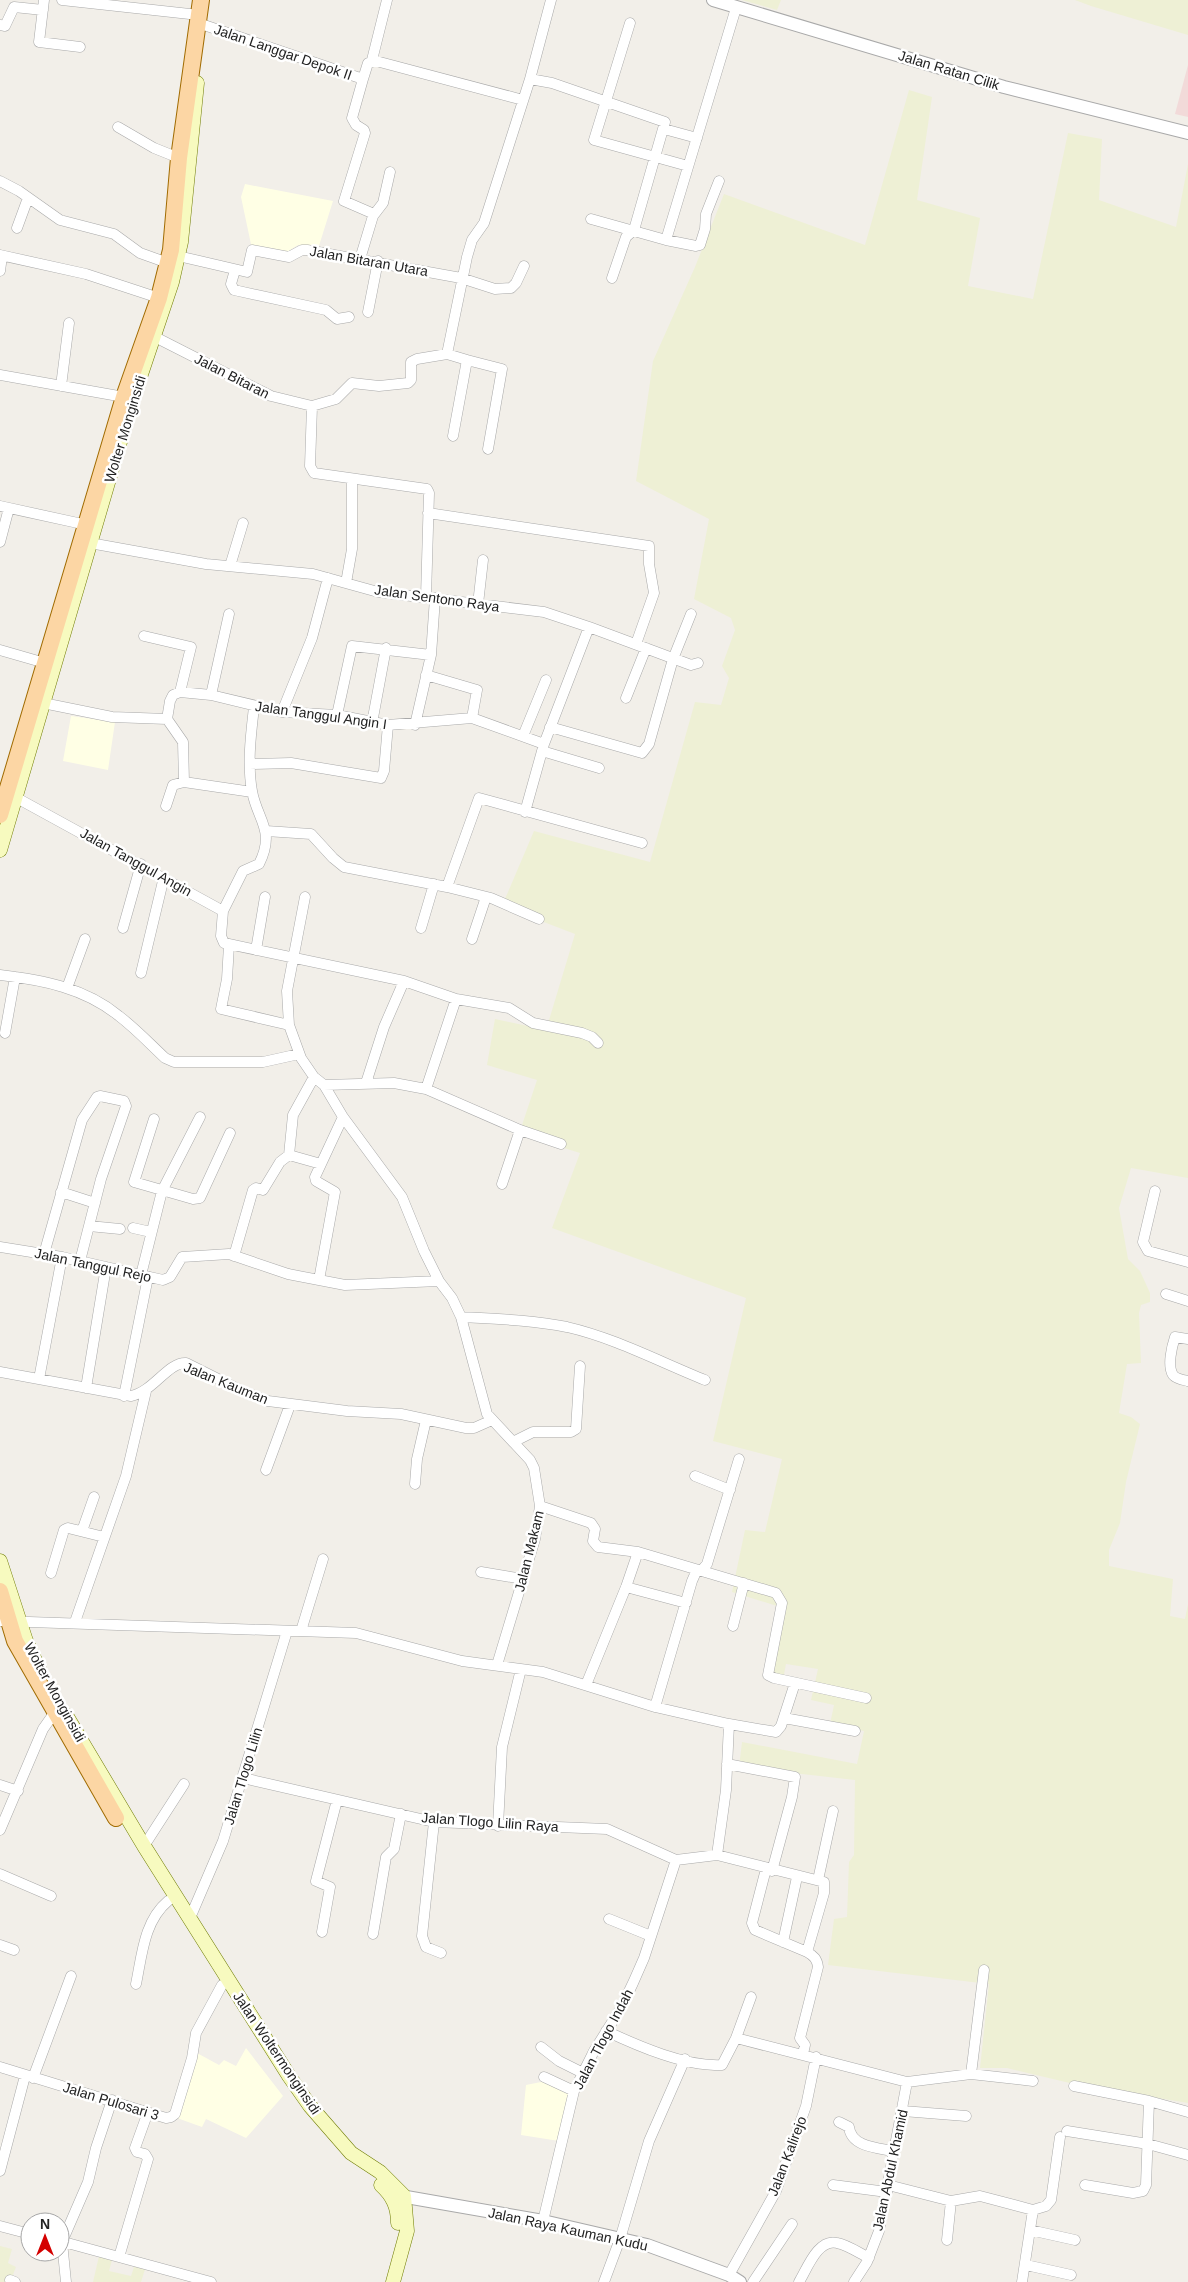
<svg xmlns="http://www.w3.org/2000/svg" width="1188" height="2282" viewBox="0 0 1188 2282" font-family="Arial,sans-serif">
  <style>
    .commercial { fill: #f2dad9 }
    .education { fill: #ffffe5 }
    .farmland { fill: #eef0d5 }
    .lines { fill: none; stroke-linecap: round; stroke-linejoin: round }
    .minor-casing { stroke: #a9a9a9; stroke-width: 11 }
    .tertiary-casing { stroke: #a9a9a9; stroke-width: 14 }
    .secondary-casing { stroke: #707d05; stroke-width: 15 }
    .primary-casing { stroke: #a06b00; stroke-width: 18 }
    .minor { stroke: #fff; stroke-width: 10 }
    .tertiary { stroke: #fff; stroke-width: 12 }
    .secondary { stroke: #f7fabf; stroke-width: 14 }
    .primary { stroke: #fcd6a4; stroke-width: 16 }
    .labels { text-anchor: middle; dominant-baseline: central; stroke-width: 5; stroke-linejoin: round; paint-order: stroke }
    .street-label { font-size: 14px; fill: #222; stroke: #fff }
  </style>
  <rect width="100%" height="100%" fill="#f2efe9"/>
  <path class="commercial" d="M1188 65V117L1175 114Z"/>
  <path class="education" d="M245 184 333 201 318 249 298 245 282 255 252 249 241 197Z
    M71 716 115 722 108 770 63 761Z
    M246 2048 283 2096 246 2138 206 2119 202 2127 177 2118 197 2053 219 2065 224 2060 236 2066Z
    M546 2081 570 2091 559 2141 521 2135 526 2085Z"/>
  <path class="farmland" d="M742 0H781L777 10Z
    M1075 0H1188V35L1091 6Z
    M909 90 932 97 917 200 980 218 968 286 1033 299 1068 133 1102 139 1099 200 1176 227 1188 164V1178L1131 1168 1119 1208 1128 1259 1140 1271 1150 1293V1302L1141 1305 1139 1313 1141 1363 1127 1364 1119 1413 1131 1417 1140 1424 1126 1482 1120 1523 1109 1550V1566L1173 1579 1170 1616 1185 1619 1188 1604V2103L1074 2084 1007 2068H980L989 1984 828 1965 834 1919 847 1917 849 1862 854 1855 855 1780 739 1767 742 1742 857 1764 864 1731 830 1724 834 1705 811 1700 818 1669 786 1664 782 1685 763 1677 777 1606 732 1592 745 1530 765 1532 782 1459 713 1441 746 1298 552 1228 580 1153 519 1134 537 1080 487 1065 495 1019 546 1030 575 934 502 906 534 831 650 862 695 702 721 705 729 678 722 666 735 630 731 618 694 599 709 519 636 481 653 361 695 267 724 194 865 245Z
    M0 2246 12 2249 8 2263 16 2267 10 2282H0Z
    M99 2256 112 2260 109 2271 131 2276 135 2264 146 2266 141 2282H93Z"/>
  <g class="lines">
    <g class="minor-casing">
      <path id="minor" d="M44 0 39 42 80 47
        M62 0 199 15
        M630 23 594 140 688 166
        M0 25 5 26 14 7 43 10
        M204 25 363 79 368 63 376 61 523 100
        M372 60 387 0
        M363 79 352 118 356 125 364 130 365 133 344 201 374 214
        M530 79 552 83 665 122 634 230 626 237 612 278
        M118 127 154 148 179 158
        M664 129 697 138
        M0 181 19 191 60 220 114 234 140 253 168 263
        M591 219 666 240 736 8
        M17 228 28 198
        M666 240 696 246 700 245 705 229 706 214 719 181
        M0 255 86 274 159 298
        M178 256 247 272 252 250 289 257 302 250H307L461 278 495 289 511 288 516 283 524 266
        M360 259 373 216 383 203 390 172
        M235 270 231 284 234 290 326 310 337 319 349 317
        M0 271 2 256
        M368 312 378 261
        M155 337 271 396 312 406 336 399 352 383 379 386 408 383 411 380V362L417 359 447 354 467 360 453 436
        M447 354 467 257 472 240 484 223 530 79 551 0
        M467 360 502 369 488 449
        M0 375 124 397
        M61 386 69 323
        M312 406 310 466 314 473 427 489 429 493 426 597
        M0 506 87 525
        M428 513 649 546V564L654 593 636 644
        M0 542 9 508
        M90 543 206 564 313 574 378 592 544 612 589 627 691 665 698 663
        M230 566 243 523
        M346 583 352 549V479
        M478 604 483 560
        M144 636 191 647 180 692
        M0 650 45 663
        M211 695 229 614
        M626 698 646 648
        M43 703 112 717 167 719 170 701 173 695 180 692 211 695 282 712 337 715 388 725 472 718 477 690 426 675
        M282 712 312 638 328 578
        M337 715 352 646 431 655
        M472 718 544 744
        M167 719 183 742 184 782 252 792
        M372 723 386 648
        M415 725 431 655 435 598
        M550 727 642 753 649 744 673 659 691 614
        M523 736 546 680
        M542 751 599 768
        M250 764 291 763 381 778 384 771 388 725
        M15 797 223 911 221 936 224 943 404 981 456 999 509 1008 533 1023 582 1033 592 1037 598 1043
        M166 806 173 785 184 782
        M525 812 544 744 589 627
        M266 831 311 834 333 858 344 867 447 887 491 898 539 919
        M447 887 479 798 642 843
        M305 897 287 991 289 1025 301 1058 314 1077 324 1085 343 1117 402 1197 424 1251 439 1281 452 1298 461 1317 487 1414 530 1460 534 1468 540 1506 535 1539 497 1665
        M223 911 243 871 259 864C276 830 257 820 252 791 247 763 251 734 254 707
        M123 928 141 864
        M421 928 434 884
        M472 939 486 897
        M229 945 227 979 221 1009 289 1025
        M256 950 265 897
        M141 973 164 877
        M0 975C43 980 85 988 119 1016 136 1029 150 1044 165 1058L174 1062H263L299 1054
        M67 988 85 939
        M5 1033 15 977
        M366 1083 384 1027 404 981
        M324 1085 394 1083 426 1089 520 1130 561 1144
        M426 1089 456 999
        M154 1119 134 1182 193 1199 200 1198 230 1133
        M289 1155 321 1164
        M502 1184 520 1130
        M1155 1191 1143 1242 1148 1251 1188 1262
        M61 1192 95 1203
        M89 1226 120 1229
        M133 1228 151 1232
        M0 1247 62 1257 163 1280 170 1277 182 1257 229 1254 288 1274 345 1285 439 1281
        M44 1254 82 1120 97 1097 100 1096 124 1101 126 1106 101 1179 80 1261
        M234 1256 253 1190 256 1188 263 1190 280 1162 289 1155 293 1115 314 1077
        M141 1275 162 1191 200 1117
        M319 1280 335 1192 316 1181 315 1177 343 1117
        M1166 1294 1188 1301
        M461 1317C497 1319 532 1320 567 1327 615 1338 660 1362 705 1380
        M1188 1339 1175 1337C1172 1346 1167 1366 1173 1375 1176 1379 1183 1380 1188 1381
        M0 1372 131 1396C153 1392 168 1362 186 1363L242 1391 268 1401 347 1411 401 1414 466 1428H474L492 1420
        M39 1379 62 1257
        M86 1388 106 1267
        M124 1396 148 1277
        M513 1442 533 1432H571L576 1429 580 1366
        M266 1470 290 1405
        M695 1476 730 1490
        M415 1484 417 1459 426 1420
        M540 1506 591 1523 595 1529 593 1541 598 1547 638 1552 776 1593 782 1603 768 1675 774 1678 866 1698
        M82 1531 94 1497
        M481 1572 523 1579
        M51 1573 64 1530 68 1528 104 1537
        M626 1587 686 1603
        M0 1621 356 1633 462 1661 543 1672 655 1707 729 1724 776 1732 781 1726 795 1683
        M75 1622 126 1476 146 1391
        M733 1626 744 1583
        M301 1631 323 1559
        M586 1685 626 1587 638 1552
        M655 1707 692 1581 696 1572 702 1570 707 1564 739 1459
        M784 1718 855 1731
        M727 1764 795 1777 792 1797 772 1871
        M243 1778 434 1822 607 1829 676 1860
        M0 1785 18 1791
        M434 1822 422 1936 426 1947 441 1953
        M498 1826 502 1747 521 1669
        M0 1830 43 1729 55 1712
        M144 1846 184 1784
        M717 1855 726 1790 729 1724
        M676 1860 717 1855 824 1882V1893L807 1952
        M766 1869 752 1923 755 1930 807 1952C814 1956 817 1959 818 1967L800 2038 805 2045 803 2054
        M0 1874 51 1896
        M818 1880 833 1811
        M190 1918 223 1841 287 1631
        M609 1919 651 1936
        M322 1932 330 1887 316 1881 337 1800
        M373 1934 386 1857 394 1849 401 1814
        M783 1942 797 1877
        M0 1945 14 1950
        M136 1984C142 1955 144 1921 168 1901
        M606 2031C638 2046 686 2067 722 2065L736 2038 751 1997
        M736 2038 907 2082 971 2074 1033 2081
        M541 2047 559 2061 583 2073
        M0 2067 166 2118 171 2117 175 2114 192 2058 196 2033 222 1985
        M971 2074 984 1970
        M544 2077 574 2091
        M33 2078 71 1976
        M1074 2086 1149 2101 1188 2112
        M903 2111 966 2116
        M839 2122 849 2127C851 2147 878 2148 893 2151
        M1067 2131 1148 2144 1188 2155
        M0 2171 25 2076
        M833 2185 887 2192
        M888 2185 951 2201 980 2196 1033 2210 1046 2206 1051 2200 1060 2137
        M1085 2185 1133 2193 1143 2191 1146 2185 1149 2101
        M543 2221 574 2091 594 2051 621 2008 633 1983 644 1958 676 1860
        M0 2226 30 2234
        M1030 2230 1075 2240
        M947 2240 951 2201
        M60 2241 211 2282
        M119 2257 148 2159 145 2154 137 2152 135 2148 148 2112
        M1026 2265 1071 2275
        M729 2275 776 2191 806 2106 816 2057
        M10 2280 15 2282
        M66 2282 62 2242 88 2182 96 2148 112 2100
        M604 2282 620 2239 649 2141 685 2059
        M753 2282 792 2224
        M799 2282C807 2269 818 2238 837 2243 848 2245 859 2253 869 2258
        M854 2282 867 2262 879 2231 907 2082
        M1022 2282 1033 2210"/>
    </g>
    <g class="tertiary-casing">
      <path id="tertiary" d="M713 0 1004 87 1188 133
        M395 2195 543 2221 647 2245 729 2275 740 2282"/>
    </g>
    <g class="secondary-casing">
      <path id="secondary" d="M0 850 132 401 172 282 181 242 197 83
        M0 1561 26 1641 39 1669
        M66 1715 144 1846 289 2076 310 2106 351 2153 380 2172 404 2196 407 2231 393 2282
        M381 2185C393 2196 398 2207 398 2223"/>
    </g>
    <g class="primary-casing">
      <path id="primary" d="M0 815 124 397 159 298 171 250 179 158 201 0
        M0 1591 15 1641 116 1818"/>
    </g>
    <use href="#minor" class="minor"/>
    <use href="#tertiary" class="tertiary"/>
    <use href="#secondary" class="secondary"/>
    <use href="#primary" class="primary"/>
  </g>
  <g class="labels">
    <g class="street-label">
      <text transform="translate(283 52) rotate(19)">Jalan Langgar Depok II</text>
      <text transform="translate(949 70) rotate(17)">Jalan Ratan Cilik</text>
      <text transform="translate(369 261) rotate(10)">Jalan Bitaran Utara</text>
      <text transform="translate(232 376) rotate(27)">Jalan Bitaran</text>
      <text transform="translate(125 429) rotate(-73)">Wolter Monginsidi</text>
      <text transform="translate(437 598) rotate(8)">Jalan Sentono Raya</text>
      <text transform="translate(321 715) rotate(8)">Jalan Tanggul Angin I</text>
      <text transform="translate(136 862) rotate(29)">Jalan Tanggul Angin</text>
      <text transform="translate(93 1265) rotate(12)">Jalan Tanggul Rejo</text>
      <text transform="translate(226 1383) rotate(22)">Jalan Kauman</text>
      <text transform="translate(529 1551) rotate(-76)">Jalan Makam</text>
      <text transform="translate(55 1692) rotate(61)">Wolter Monginsidi</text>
      <text transform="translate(243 1776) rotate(-73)">Jalan Tlogo Lilin</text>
      <text transform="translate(490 1822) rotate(4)">Jalan Tlogo Lilin Raya</text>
      <text transform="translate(603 2039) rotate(-62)">Jalan Tlogo Indah</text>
      <text transform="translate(277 2053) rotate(56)">Jalan Woltermonginsidi</text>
      <text transform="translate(111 2101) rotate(17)">Jalan Pulosari 3</text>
      <text transform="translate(787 2156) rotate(-69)">Jalan Kalirejo</text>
      <text transform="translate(890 2170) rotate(-78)">Jalan Abdul Khamid</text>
      <text transform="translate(568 2229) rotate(12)">Jalan Raya Kauman Kudu</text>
    </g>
  </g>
  <g transform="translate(45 2237)"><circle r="24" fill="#ffffff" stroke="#a7a7a7"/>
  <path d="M0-4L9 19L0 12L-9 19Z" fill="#d40000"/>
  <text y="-8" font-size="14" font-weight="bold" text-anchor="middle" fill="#222222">N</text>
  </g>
</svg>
